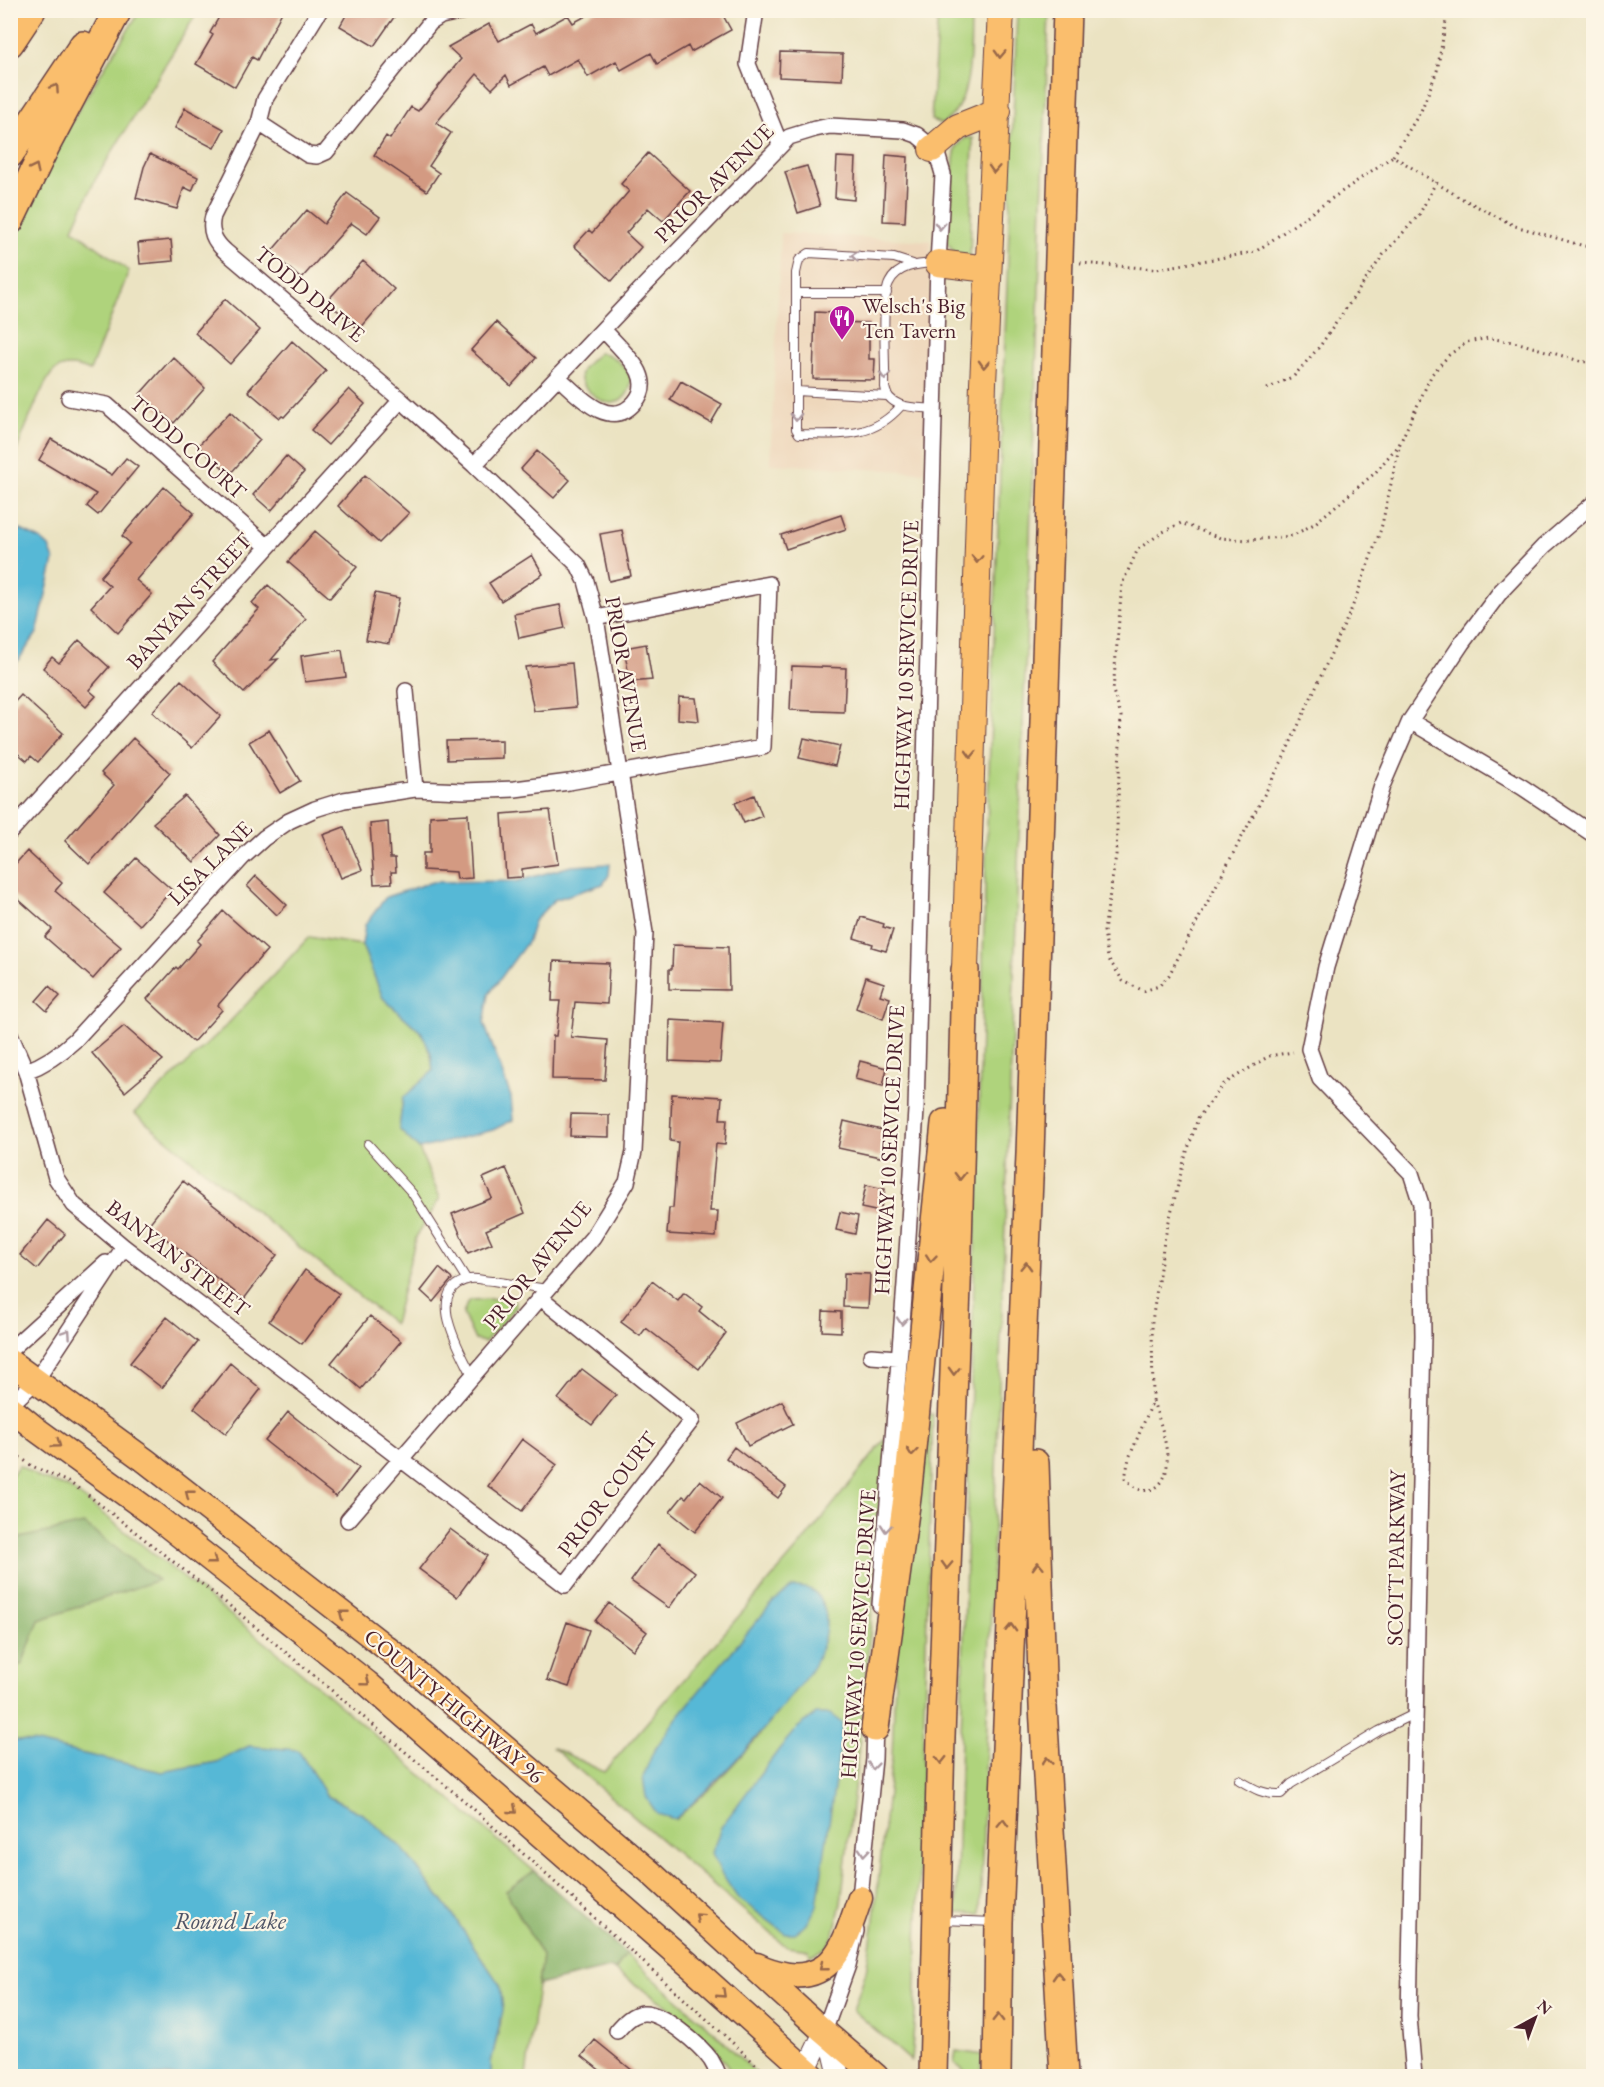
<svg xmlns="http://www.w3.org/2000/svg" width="1604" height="2087" viewBox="0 0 1604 2087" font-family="'EB Garamond',serif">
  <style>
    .built { fill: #eed7bb }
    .green { fill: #afd37c; stroke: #7c7954; stroke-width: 1.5; fill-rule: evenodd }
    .forest { fill: #8bb56c; stroke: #6a6a4c; stroke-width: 1.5 }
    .water { fill: #57b8d6; stroke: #506c80; stroke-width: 1.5 }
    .building { fill: #d39a82 }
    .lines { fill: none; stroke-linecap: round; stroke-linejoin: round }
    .service-casing { stroke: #623c42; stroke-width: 10 }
    .minor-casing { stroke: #623c42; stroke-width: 18 }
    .tertiary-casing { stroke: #623c42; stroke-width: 22 }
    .primary-casing { stroke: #623c42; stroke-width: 27 }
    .trunk-casing { stroke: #623c42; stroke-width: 28 }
    .motorway-casing { stroke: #623c42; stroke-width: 30 }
    .path { stroke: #623c42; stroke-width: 3; stroke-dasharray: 1.5 4.5; stroke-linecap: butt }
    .service { stroke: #fff; stroke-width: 8 }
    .minor { stroke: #fff; stroke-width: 15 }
    .tertiary { stroke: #fff; stroke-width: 20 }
    .primary { stroke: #fabe6d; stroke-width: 24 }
    .trunk { stroke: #fabe6d; stroke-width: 26 }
    .motorway { stroke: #fabe6d; stroke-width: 27 }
    .oneway { stroke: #996749 }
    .oneway2 { stroke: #ae9aa0 }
    .labels { text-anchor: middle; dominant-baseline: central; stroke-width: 4.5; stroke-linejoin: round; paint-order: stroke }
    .street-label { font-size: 22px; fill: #4a1f2b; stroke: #fcf5e5 }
    .poi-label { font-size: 22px; fill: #4a1f2b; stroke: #fcf5e5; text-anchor: start }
    .water-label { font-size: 24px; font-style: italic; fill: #4f5567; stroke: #fcf5e5 }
  </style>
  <rect width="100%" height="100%" fill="#fcf5e5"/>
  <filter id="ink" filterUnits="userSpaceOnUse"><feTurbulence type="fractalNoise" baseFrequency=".0167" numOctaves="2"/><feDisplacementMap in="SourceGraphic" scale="12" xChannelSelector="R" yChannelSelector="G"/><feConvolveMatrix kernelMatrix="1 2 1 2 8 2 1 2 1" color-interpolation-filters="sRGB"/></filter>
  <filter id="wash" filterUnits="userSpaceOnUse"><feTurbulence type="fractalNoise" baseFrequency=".008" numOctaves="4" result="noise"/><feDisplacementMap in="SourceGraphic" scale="24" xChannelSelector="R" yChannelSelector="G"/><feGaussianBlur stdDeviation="1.35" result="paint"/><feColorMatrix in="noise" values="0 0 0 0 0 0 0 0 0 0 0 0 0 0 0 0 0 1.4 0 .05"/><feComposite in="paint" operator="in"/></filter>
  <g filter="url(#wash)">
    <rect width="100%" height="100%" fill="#ebe3c2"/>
    <path class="built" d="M781 233 931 241 924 472 770 464Z"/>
    <path class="green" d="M140 11H198L95 180 73 229 129 271 90 371C79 366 65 363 54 371 42 381 18 447 11 465V249L55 153 84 100Z
      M938 11H971C970 43 975 104 942 124L931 120Z
      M1049 11 980 1914 956 1913 986 855 1017 11Z
      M965 138H973L970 259 955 253 946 241 954 159 956 148Z
      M599 353C611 353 618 361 626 369 637 381 628 403 611 403 600 403 577 385 581 373 583 366 594 357 599 353Z
      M309 937 362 945 383 998 422 1033 431 1054 433 1071 403 1098 399 1129 419 1149 440 1198 416 1237 394 1324 134 1113 224 1028Z
      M510 1298 514 1300 516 1307 485 1342 475 1340 463 1314 467 1303 471 1300Z
      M924 1413 933 1414 915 2014 911 2061 853 2010 866 1971 873 1928 892 1756 896 1657Z
      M887 1437 883 1493 861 1727 841 1903 834 1933 830 1942 825 1948 810 1956 809 1950 787 1947 552 1747 604 1772 803 1542ZM696 1696 760 1735 715 1784 676 1819V1719Z
      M19 1465 40 1478 67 1487 83 1498 281 1655 534 1871 506 1891 542 1956 526 2076H491V2062L501 2021 500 1986 450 1911 402 1848 364 1815 327 1796 298 1751 249 1746 217 1762 162 1772 32 1742 11 1740 10 1670 22 1664 39 1620 157 1580 84 1524 11 1540V1476Z
      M626 1954 714 2032 759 2076H730L728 2067 715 2051 717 2048 665 2004 615 1971Z
      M956 2051 983 2055 981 2076H971L954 2063Z"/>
    <path class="forest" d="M84 1524 158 1580 39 1620 22 1664 11 1670V1540Z
      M534 1871 626 1954 615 1971 610 1968 538 1985 542 1956 506 1891Z"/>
    <path class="water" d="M11 528 21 530 40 539 49 547 54 560 37 633 11 671Z
      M610 864 609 875 603 884 554 900 534 921 528 941 489 994 484 1023 511 1097 513 1120 493 1130 419 1149 399 1129 403 1098 433 1071 431 1054 422 1033 383 998 362 945 365 925 386 897 432 882 518 881 571 866Z
      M793 1587C811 1587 817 1590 824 1608 830 1624 822 1650 814 1665 807 1678 795 1690 786 1702 752 1745 716 1783 675 1819L657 1814 646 1797 643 1777 653 1752 676 1719 757 1621 774 1601Z
      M816 1714H830L842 1723 841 1740 817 1906 807 1924 795 1933H785L737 1897 721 1873 712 1853 721 1827 780 1748 797 1728Z
      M10 1740 32 1742 162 1772 217 1762 249 1746 298 1750 327 1796 364 1815 402 1848 450 1911 500 1985 503 2010 491 2062V2076H11Z"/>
    <g id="blocks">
      <path class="building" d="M223 10H283L257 60 252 57 235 87 196 64 213 35 210 33Z
        M349 10H399L374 46 340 26Z
        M597 10H720L731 30 691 52 688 46 657 64 651 53 621 70 616 61 588 77 578 59 548 76 543 67 511 85 506 75 492 89 477 74 436 123 451 133 429 166 439 173 427 191 374 155 386 136 390 139 411 107 418 111 461 59 448 47 489 24 499 41 531 24 536 33 568 15 573 23Z
        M780 52 843 54 842 80 779 77Z
        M185 108 224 129 214 148 175 128Z
        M648 153 690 191 663 221 648 208 626 233 641 247 612 281 574 246 589 230 592 233 624 197 629 191 621 184Z
        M150 154 198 177 192 191 184 187 177 209 136 198 144 167Z
        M886 155 908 157 905 222 883 221Z
        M837 157 856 158 854 200 835 198Z
        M807 166 820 206 798 213 785 172Z
        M347 193 380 217 367 234 351 223 301 279 271 252 307 210 324 224Z
        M171 240 173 261 140 264 138 243Z
        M363 261 394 289 359 330 327 301Z
        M225 299 260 330 230 364 195 333Z
        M815 312 835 313V322L869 323V359H875L874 380 813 379Z
        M496 322 536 358 511 386 471 350Z
        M292 341 326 371 284 417 282 416 280 418 248 391Z
        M173 357 205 388 174 423 140 394Z
        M681 381 722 404 711 423 670 400Z
        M349 389 365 404 328 445 311 430Z
        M230 412 260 440 230 474 198 446Z
        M51 439 112 475 126 458 138 467 98 515 87 506 96 494 39 460Z
        M537 451 570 480 554 498 521 469Z
        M286 456 304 472 271 511 253 495Z
        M365 475 409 513 379 543 338 506Z
        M164 487 194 513 136 580 152 594 118 633 91 607 110 586 100 577 130 543 122 536Z
        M841 515 846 529 786 549 781 535Z
        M622 530 631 576 609 581 600 534Z
        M315 531 357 567 330 598 288 562Z
        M532 555 543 574 501 601 489 583Z
        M268 585 306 619 271 660 278 659 244 693 212 662 259 609 252 603Z
        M375 593 399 598 389 644 366 640Z
        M560 605 565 628 519 638 514 614Z
        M79 640 109 667 89 690 96 696 86 707 43 668 52 657 59 663Z
        M646 644 652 680 630 682 624 648Z
        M342 650 346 677 305 682 301 656Z
        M572 663 576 707 534 711 525 667Z
        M792 666 846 668 844 712 790 710Z
        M181 680 221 716 192 748 152 712Z
        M21 695 63 733 38 762 31 756 27 761 10 747V707Z
        M679 697 696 698 699 721 678 719Z
        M269 730 300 781 280 793 249 742Z
        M133 738 170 773 89 864 65 841 114 785 101 773Z
        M804 738 840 746 835 766 799 758Z
        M502 740V758L447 760 446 741Z
        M754 795 762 816 744 823 735 803Z
        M185 796 220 835 194 862 153 823Z
        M550 810 558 864 522 869V877L506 878 502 814Z
        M468 814 472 878 457 879 456 872 423 870V853H430V816Z
        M388 822 390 858H395L396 872H391L392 883 374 884 370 824Z
        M344 827 362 870 341 878 323 835Z
        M27 851 62 883 55 891 121 947 93 979 45 937 52 929 10 892V870Z
        M136 858 172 890 140 925 104 893Z
        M256 876 287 905 277 915 247 886Z
        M223 911 267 950 218 1005 222 1010 193 1042 147 999 176 967 178 969 200 944 197 941Z
        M861 917 884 924 883 927 893 930 886 951 872 947 873 944 854 938Z
        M673 945 728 947 729 990 669 989V969H672Z
        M554 961 609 963 607 1004 575 1002 571 1037 608 1040 605 1080 552 1079 553 1036H556L560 1001H552Z
        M866 977 884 983 880 995 890 998 883 1019 856 1008Z
        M49 986 60 996 47 1011 36 1001Z
        M670 1020 723 1023 720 1063 669 1061Z
        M124 1026 163 1060 125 1092 92 1053Z
        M860 1061 887 1068 883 1086 855 1079Z
        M672 1094 722 1097 720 1119H727L725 1145 716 1144 710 1211H718L716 1237 667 1234 669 1208H673L678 1142 670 1141Z
        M571 1114 609 1115V1137L570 1136Z
        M844 1121 886 1131 880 1157 838 1148Z
        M506 1168 525 1213 486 1230 492 1243 468 1253 452 1214 492 1198 483 1178Z
        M183 1181 277 1255 244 1299 148 1225Z
        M866 1185 885 1189 880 1212 861 1208Z
        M840 1212 858 1216 855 1234 836 1230Z
        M48 1220 65 1234 37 1269 20 1255Z
        M439 1268 452 1279 433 1302 421 1291Z
        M305 1270 339 1294 302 1344 269 1321Z
        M844 1273 870 1274 868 1308 843 1307Z
        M652 1281 678 1301 684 1293 702 1307 699 1311 726 1333 699 1369 646 1328 640 1336 621 1322Z
        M823 1311 841 1312V1332L822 1331Z
        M370 1316 401 1341 361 1389 331 1363Z
        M167 1317 198 1342 162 1388 130 1363Z
        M230 1363 261 1389 226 1434 194 1408Z
        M582 1369 616 1395 592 1425 558 1399Z
        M782 1401 793 1424 748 1446 737 1423Z
        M288 1412 359 1468 336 1497 265 1441Z
        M522 1439 557 1465 522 1511 488 1486Z
        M734 1447 786 1487 778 1498 726 1458Z
        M700 1480 722 1498 695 1532 670 1512 683 1496 686 1498Z
        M450 1529 487 1556 457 1597 419 1569Z
        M658 1544 695 1572 669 1608 631 1581Z
        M609 1603 647 1632 633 1650 595 1621Z
        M567 1622 589 1630 569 1687 547 1680Z
        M595 2040 639 2076H607L582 2056Z"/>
    </g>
  </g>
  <g filter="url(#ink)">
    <use href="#blocks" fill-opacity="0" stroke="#623c42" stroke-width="1.5"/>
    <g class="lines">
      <g class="service-casing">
        <path id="service" d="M934 263C917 264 897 266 889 283 881 299 886 365 885 387 888 410 918 407 936 409
          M796 293H887
          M796 391 887 396
          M901 406C871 440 840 434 799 434L796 429V273L799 260 809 253 894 258 913 264
          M368 1144 412 1193 467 1280
          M473 1377C461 1352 422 1289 470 1279 477 1278 486 1281 493 1281 511 1284 529 1286 547 1289
          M1239 1780C1254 1789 1264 1795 1281 1794L1291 1784 1379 1731 1416 1713
          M941 1920 995 1922"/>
      </g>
      <g class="minor-casing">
        <path id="minor" d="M320 10 265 99 259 123 213 216C209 231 214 241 225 251L401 400 474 465 578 565 586 581 596 618 645 933 634 1152 627 1182 593 1237 348 1520
          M756 10 748 64 780 144
          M259 123 308 155 317 156 326 152 430 23 441 16 469 10
          M559 378C578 395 610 432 635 402 643 393 644 383 639 372 633 359 614 342 604 330
          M69 398 107 405 268 547
          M474 465 645 285 789 137 815 129 830 126 903 130 917 135 928 144 938 157 943 174 938 263 916 1110 905 1284 880 1605
          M406 691 415 789
          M1410 721 1522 787 1594 835
          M10 832 401 400
          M10 1034 26 1071 56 1178 74 1205 124 1247 565 1585 692 1420 541 1298
          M26 1071C46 1064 60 1054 75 1040L243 857 264 838 289 821 315 809 344 800 415 789 464 791 515 789 569 782 763 747 769 584 596 618
          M10 1350 106 1263
          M871 1356 898 1358
          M10 1405 35 1382 124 1247
          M859 1907 874 1759 875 1722
          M617 2031C624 2023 632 2014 643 2013 661 2011 700 2045 711 2060 714 2065 717 2071 719 2076
          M824 2032 848 1965 856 1931
          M1414 2076 1409 2017 1423 1335 1421 1204 1411 1173 1320 1079 1309 1049 1326 967 1382 786 1410 721 1462 643 1501 591 1544 546 1594 503"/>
      </g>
      <g class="tertiary-casing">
        <path id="tertiary" d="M825 2034 833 2051 839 2076
          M803 2076 824 2032"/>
      </g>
      <g class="primary-casing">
        <path id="primary" d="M10 1362 146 1461 402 1660 650 1872 820 2028 876 2076
          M10 1408 37 1430 153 1514 367 1683 694 1969 813 2076
          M757 1965C766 1970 778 1973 788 1975 837 1981 847 1935 860 1898"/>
      </g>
      <g class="trunk-casing">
        <path id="trunk" d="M932 149 958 127 998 111
          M938 263 988 269
          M965 970 983 383 1001 10"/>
      </g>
      <g class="motorway-casing">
        <path id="motorway" d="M10 43 32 10
          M10 154 83 45
          M10 221 46 146 118 10
          M1035 1463 1043 1706 1064 2076
          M875 1728 907 1498 945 1123
          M933 2076 941 1737 957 1287 965 970
          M997 2076 999 1922 1030 1154 1067 10"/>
      </g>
      <path class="path" d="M1393 156 1421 111 1437 71 1448 10
        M1080 263 1156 269 1255 252 1393 156 1459 197 1515 226 1584 246 1594 247
        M1267 389 1294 376 1320 346 1383 255 1419 215 1436 182
        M1400 443 1375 473 1314 524 1292 536 1249 540 1220 538 1181 523 1163 532 1138 549 1122 584 1113 691 1121 716 1116 855 1104 931 1108 958 1123 981 1144 991 1159 986 1169 975 1282 761 1352 608 1381 529 1400 443 1432 374 1449 355 1467 342 1489 338 1519 343 1583 362 1594 361
        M1153 1401C1160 1423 1181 1475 1153 1489 1141 1494 1133 1486 1125 1478L1129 1458 1153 1401 1152 1322 1164 1241 1184 1161 1198 1118 1224 1084 1269 1056 1293 1052
        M10 1450 32 1466 70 1483 82 1491
        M10 1462 17 1455
        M88 1495 235 1610 468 1804 733 2043 768 2076"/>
      <use href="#service" class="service"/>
      <use href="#minor" class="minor"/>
      <use href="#tertiary" class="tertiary"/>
      <use href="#primary" class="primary"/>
      <use href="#trunk" class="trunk"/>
      <use href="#motorway" class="motorway"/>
    </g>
    <defs><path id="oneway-chevron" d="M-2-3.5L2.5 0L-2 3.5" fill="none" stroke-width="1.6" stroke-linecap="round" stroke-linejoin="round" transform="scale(1.5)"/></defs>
    <g class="oneway">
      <use href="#oneway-chevron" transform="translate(1000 54) rotate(92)"/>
      <use href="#oneway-chevron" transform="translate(55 88) rotate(-56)"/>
      <use href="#oneway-chevron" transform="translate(35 168) rotate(-64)"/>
      <use href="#oneway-chevron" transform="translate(994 169) rotate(93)"/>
      <use href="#oneway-chevron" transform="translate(984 364) rotate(93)"/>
      <use href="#oneway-chevron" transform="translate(977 559) rotate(92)"/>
      <use href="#oneway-chevron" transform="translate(971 754) rotate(92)"/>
      <use href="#oneway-chevron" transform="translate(960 1176) rotate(91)"/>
      <use href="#oneway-chevron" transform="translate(931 1258) rotate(96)"/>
      <use href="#oneway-chevron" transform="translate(1026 1266) rotate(-88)"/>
      <use href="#oneway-chevron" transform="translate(954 1371) rotate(92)"/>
      <use href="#oneway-chevron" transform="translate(57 1444) rotate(36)"/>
      <use href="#oneway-chevron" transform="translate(912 1452) rotate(96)"/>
      <use href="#oneway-chevron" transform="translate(189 1494) rotate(-142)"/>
      <use href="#oneway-chevron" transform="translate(213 1561) rotate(38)"/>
      <use href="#oneway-chevron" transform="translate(947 1565) rotate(92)"/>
      <use href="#oneway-chevron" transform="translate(1038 1566) rotate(-92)"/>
      <use href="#oneway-chevron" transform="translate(343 1614) rotate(-142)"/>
      <use href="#oneway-chevron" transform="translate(1011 1628) rotate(-88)"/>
      <use href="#oneway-chevron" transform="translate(366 1682) rotate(39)"/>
      <use href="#oneway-chevron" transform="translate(941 1760) rotate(91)"/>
      <use href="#oneway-chevron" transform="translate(1047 1761) rotate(-94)"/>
      <use href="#oneway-chevron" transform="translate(513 1810) rotate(41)"/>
      <use href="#oneway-chevron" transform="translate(1003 1823) rotate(-88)"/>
      <use href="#oneway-chevron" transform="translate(699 1917) rotate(-138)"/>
      <use href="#oneway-chevron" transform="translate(823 1967) rotate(141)"/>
      <use href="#oneway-chevron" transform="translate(1058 1976) rotate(-93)"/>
      <use href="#oneway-chevron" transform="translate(722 1994) rotate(43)"/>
      <use href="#oneway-chevron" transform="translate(998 2018) rotate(-89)"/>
    </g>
    <g class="oneway2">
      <use href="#oneway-chevron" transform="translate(940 226) rotate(93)"/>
      <use href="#oneway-chevron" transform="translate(855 256) rotate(-176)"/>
      <use href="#oneway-chevron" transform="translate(885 376) rotate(92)"/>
      <use href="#oneway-chevron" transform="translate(796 417) rotate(90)"/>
      <use href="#oneway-chevron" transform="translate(902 1321) rotate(95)"/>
      <use href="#oneway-chevron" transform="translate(67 1333) rotate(-56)"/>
      <use href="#oneway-chevron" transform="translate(886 1528) rotate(95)"/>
      <use href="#oneway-chevron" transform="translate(873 1766) rotate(96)"/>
      <use href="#oneway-chevron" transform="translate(864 1852) rotate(95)"/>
    </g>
  </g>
  <defs>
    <g id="restaurant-pin" transform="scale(1.35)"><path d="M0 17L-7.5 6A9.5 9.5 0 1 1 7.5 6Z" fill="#b5179e" stroke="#fcf5e5"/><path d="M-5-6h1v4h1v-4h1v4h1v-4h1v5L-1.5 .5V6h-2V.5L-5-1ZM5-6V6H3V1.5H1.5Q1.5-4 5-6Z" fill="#fff"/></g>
  </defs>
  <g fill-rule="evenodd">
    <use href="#restaurant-pin" x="842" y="318"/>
  </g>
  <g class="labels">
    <g class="street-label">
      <text transform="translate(714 183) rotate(-45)">PRIOR AVENUE</text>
      <text transform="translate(310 294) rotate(40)">TODD DRIVE</text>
      <text transform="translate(188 447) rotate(41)">TODD COURT</text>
      <text transform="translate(189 601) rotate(-48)">BANYAN STREET</text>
      <text transform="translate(906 665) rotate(-88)">HIGHWAY 10 SERVICE DRIVE</text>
      <text transform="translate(626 674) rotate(80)">PRIOR AVENUE</text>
      <text transform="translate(210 863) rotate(-45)">LISA LANE</text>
      <text transform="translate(889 1150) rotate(-87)">HIGHWAY 10 SERVICE DRIVE</text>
      <text transform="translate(178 1258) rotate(38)">BANYAN STREET</text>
      <text transform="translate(537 1265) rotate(-51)">PRIOR AVENUE</text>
      <text transform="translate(607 1494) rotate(-53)">PRIOR COURT</text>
      <text transform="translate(1396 1558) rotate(-89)">SCOTT PARKWAY</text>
      <text transform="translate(858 1634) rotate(-86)">HIGHWAY 10 SERVICE DRIVE</text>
      <text transform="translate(454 1706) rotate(40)">COUNTY HIGHWAY 96</text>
    </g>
    <g class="poi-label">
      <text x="862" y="305">Welsch's Big<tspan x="862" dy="25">Ten Tavern</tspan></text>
    </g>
    <g class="water-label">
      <text x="230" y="1920">Round Lake</text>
    </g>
  </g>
  <rect width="1604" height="2087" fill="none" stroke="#fcf5e5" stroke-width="36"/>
  <g transform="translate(1535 2018) rotate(41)" stroke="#fcf5e5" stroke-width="4.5" paint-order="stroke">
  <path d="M0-4.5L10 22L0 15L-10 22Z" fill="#4a1f2b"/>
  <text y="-9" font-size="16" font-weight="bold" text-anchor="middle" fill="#4a1f2b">N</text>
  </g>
</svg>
